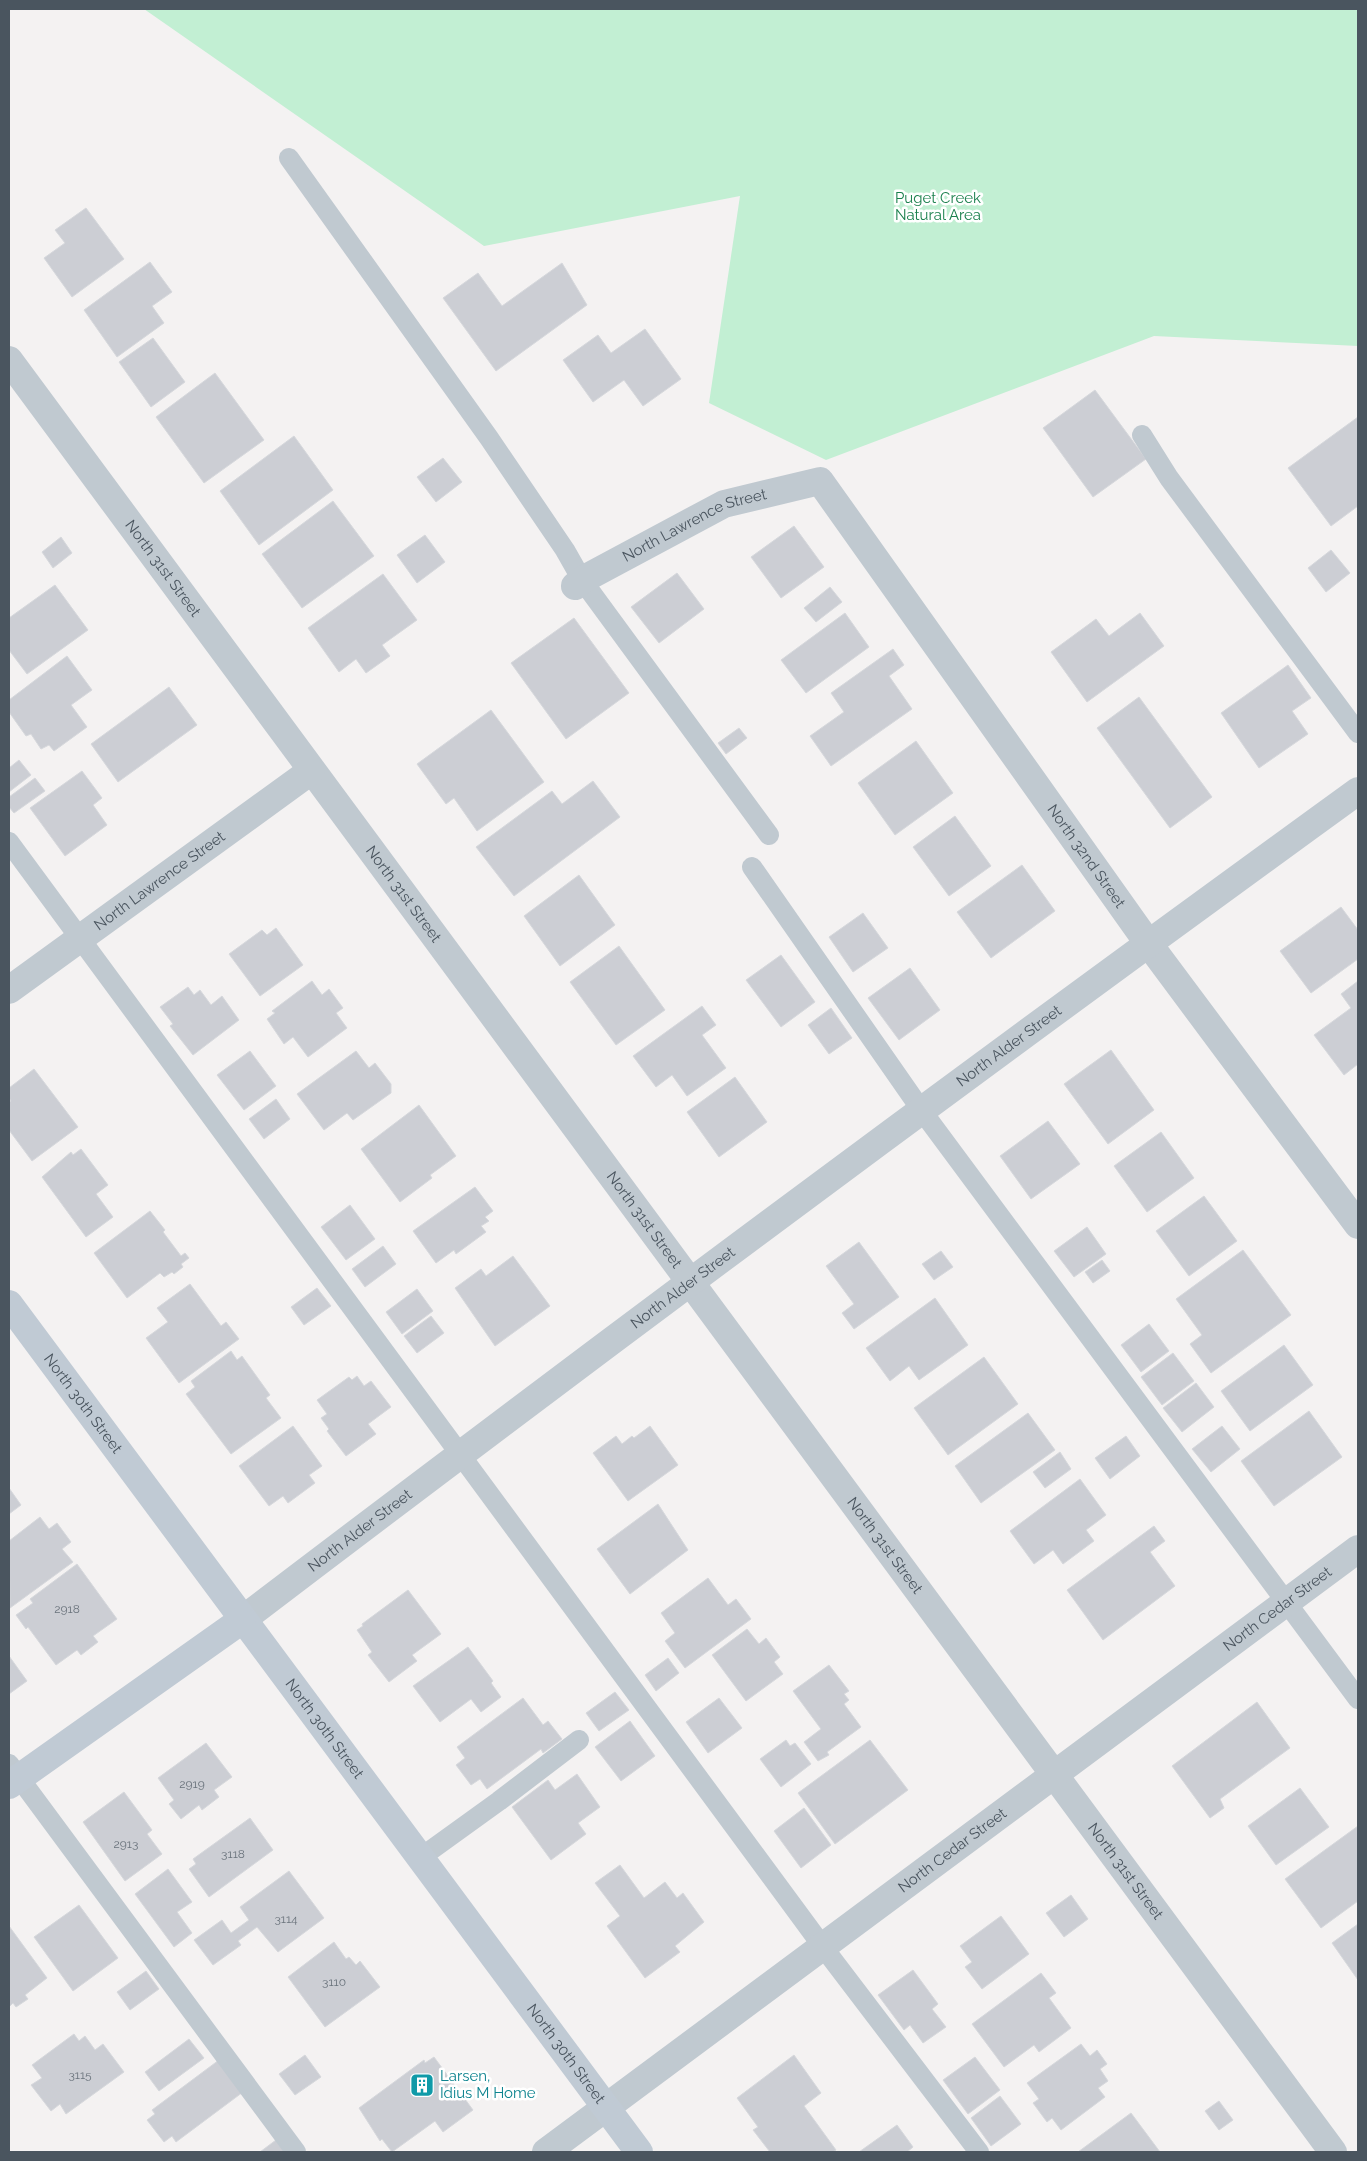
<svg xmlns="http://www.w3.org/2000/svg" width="1367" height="2161" viewBox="0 0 1367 2161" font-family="Raleway,sans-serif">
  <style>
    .green { fill: #c2efd3 }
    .building { fill: #ccced4; stroke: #d6d8dc }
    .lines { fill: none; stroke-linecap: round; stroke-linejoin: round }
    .lane { stroke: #c0c9d0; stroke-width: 20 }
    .street { stroke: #c0c9d0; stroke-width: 28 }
    .secondary { stroke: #c0cad4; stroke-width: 28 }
    .labels { text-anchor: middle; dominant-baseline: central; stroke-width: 5; stroke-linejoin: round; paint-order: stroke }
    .number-label { font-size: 12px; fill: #6a737c }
    .park-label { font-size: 15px; fill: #1b804d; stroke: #fff }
    .street-label { font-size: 15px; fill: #4a555f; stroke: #fff }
    .culture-label { font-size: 15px; fill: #0d838f; stroke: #fff; text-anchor: start }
  </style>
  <rect width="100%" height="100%" fill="#f4f2f2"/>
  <path class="green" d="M144 9H1358V346L1154 336 826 460 709 403 740 196 484 246Z"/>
  <path class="building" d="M86 208 124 259 72 297 44 258 65 243 55 230Z
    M150 262 172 292 152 306 164 323 117 357 84 310Z
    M562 263 587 305 496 371 443 298 478 273 502 306Z
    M645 329 681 379 643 406 624 380 593 402 563 360 598 335 611 353Z
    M153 338 185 382 151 407 119 362Z
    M215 373 264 440 204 483 156 417Z
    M1095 390 1146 459 1093 497 1043 428Z
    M1358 417V506L1331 526 1288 468Z
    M294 436 333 490 259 545 220 491Z
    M443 458 462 482 436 502 417 477Z
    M333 501 374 556 302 608 262 554Z
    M794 526 824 567 781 598 751 557Z
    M425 535 445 562 417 583 397 555Z
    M61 537 72 553 53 568 42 552Z
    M1331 550 1350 573 1326 592 1308 568Z
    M677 573 704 609 659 643 631 607Z
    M383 574 417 620 382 645 390 656 366 673 356 659 339 672 308 628Z
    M55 585 88 630 27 674 9 650V618Z
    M830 587 842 602 816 622 804 608Z
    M845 613 869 647 806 693 781 660Z
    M1140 613 1164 646 1087 702 1051 652 1096 619 1109 636Z
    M574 618 629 693 566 739 511 663Z
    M893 649 904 665 889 676 912 709 831 766 810 736 844 712 831 693Z
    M67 656 92 690 71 705 87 727 54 751 49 745 41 749 31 734 26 736 9 712V700Z
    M1288 665 1311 698 1292 711 1308 734 1259 768 1221 713Z
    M169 687 197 725 118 782 91 744Z
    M1139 697 1212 797 1170 828 1097 728Z
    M491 710 544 782 477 831 454 798 446 804 417 764Z
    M739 728 747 738 726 754 718 743Z
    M916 741 953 793 895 835 858 783Z
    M19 760 31 775 9 792V768Z
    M82 771 102 798 93 805 107 825 65 856 30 808Z
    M35 778 45 791 14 813 9 807V797Z
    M593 781 620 817 514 896 476 847 552 791 562 804Z
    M955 816 991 866 949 896 913 847Z
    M1022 865 1055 911 991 958 957 912Z
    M579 875 615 925 560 966 524 916Z
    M1341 907 1358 930V959L1311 993 1280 951Z
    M863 913 888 948 853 972 829 937Z
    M276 928 303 965 260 996 229 954 262 930 267 935Z
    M619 946 665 1010 616 1045 570 982Z
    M781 955 815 1002 781 1027 746 980Z
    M910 968 940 1010 899 1040 868 998Z
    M312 981 322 995 329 989 343 1008 336 1013 347 1028 308 1057 293 1037 284 1044 267 1019 275 1013 272 1011Z
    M1358 981V1064L1344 1075 1314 1035 1351 1008 1341 994Z
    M188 987 194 995 200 990 211 1005 222 996 239 1020 193 1055 170 1026 173 1024 160 1007Z
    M702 1006 716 1025 702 1035 726 1068 687 1096 672 1075 656 1087 633 1056Z
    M831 1008 852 1038 829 1054 808 1025Z
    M1111 1050 1154 1110 1108 1144 1064 1084Z
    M250 1051 276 1086 244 1110 217 1075Z
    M356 1051 369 1068 375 1063 391 1084V1093L353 1120 347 1113 324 1130 297 1094Z
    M34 1069 78 1127 32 1161 9 1130V1103L11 1101 9 1098V1088Z
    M735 1077 767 1122 719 1157 687 1112Z
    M276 1099 290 1119 264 1139 249 1119Z
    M419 1105 456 1156 430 1175 432 1178 400 1202 361 1149Z
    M1048 1121 1080 1164 1031 1199 1000 1156Z
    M1161 1132 1194 1178 1147 1212 1114 1166Z
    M81 1149 108 1185 96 1194 113 1217 86 1237 42 1177 71 1152 73 1155Z
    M475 1187 493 1211 485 1217 489 1221 481 1226 486 1232 456 1254 454 1250 436 1263 413 1231Z
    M1204 1196 1237 1241 1189 1276 1156 1231Z
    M350 1205 375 1239 346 1260 321 1227Z
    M150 1211 165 1230 163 1232 181 1256 185 1253 189 1258 181 1264 183 1267 174 1274 172 1272 164 1277 160 1273 127 1298 94 1253Z
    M1087 1227 1106 1254 1074 1277 1054 1251Z
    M859 1242 899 1297 854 1329 842 1313 854 1304 826 1266Z
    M383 1246 396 1264 365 1287 352 1269Z
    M1243 1250 1291 1315 1211 1373 1190 1344 1202 1335 1176 1299Z
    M941 1251 953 1267 934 1280 922 1264Z
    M513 1256 550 1306 495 1346 455 1288 481 1269 486 1276Z
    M1102 1260 1110 1271 1093 1283 1085 1272Z
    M190 1284 221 1326 226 1322 239 1339 179 1383 146 1338 168 1322 157 1308Z
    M317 1288 331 1306 304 1325 291 1307Z
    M417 1289 433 1311 402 1334 386 1312Z
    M935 1298 968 1345 919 1380 909 1366 890 1381 866 1348Z
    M431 1316 444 1333 417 1353 404 1336Z
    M1149 1324 1169 1351 1141 1372 1121 1345Z
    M1284 1345 1313 1385 1250 1431 1221 1391Z
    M231 1351 237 1360 242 1356 270 1395 266 1398 281 1418 231 1454 186 1394 195 1387 191 1381Z
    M1173 1353 1194 1381 1162 1405 1141 1377Z
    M984 1357 1018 1404 948 1455 914 1408Z
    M357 1376 364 1386 371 1381 391 1407 368 1424 376 1434 346 1456 327 1431 329 1429 321 1418 327 1414 317 1400 349 1377 352 1380Z
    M1196 1383 1214 1407 1182 1432 1163 1408Z
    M1309 1411 1342 1457 1274 1506 1241 1461Z
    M1028 1413 1055 1450 981 1503 955 1466Z
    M293 1426 322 1466 309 1475 315 1483 288 1503 283 1496 269 1506 239 1466Z
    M650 1426 678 1465 628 1501 593 1453 616 1436 622 1444 632 1436 634 1438Z
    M1222 1426 1240 1449 1211 1472 1192 1449Z
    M1126 1436 1140 1456 1110 1479 1095 1458Z
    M1060 1452 1071 1469 1045 1488 1033 1472Z
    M1080 1479 1106 1515 1086 1530 1094 1541 1063 1564 1053 1550 1034 1564 1010 1531Z
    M9 1488 21 1505 9 1514Z
    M658 1504 688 1550 630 1594 597 1549Z
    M40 1517 49 1529 57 1523 71 1542 62 1549 73 1562 10 1608 9 1541Z
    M1154 1526 1165 1541 1150 1552 1175 1586 1103 1640 1067 1590Z
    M77 1564 117 1619 93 1636 98 1642 81 1655 77 1650 56 1665 28 1627 26 1629 16 1615 33 1603 30 1599Z
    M708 1578 728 1605 736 1599 751 1619 685 1668 665 1641 675 1633 661 1613Z
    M408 1590 441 1634 412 1655 417 1661 389 1682 368 1655 372 1652 357 1630 363 1626 362 1624Z
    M747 1629 759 1644 766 1638 780 1657 774 1662 783 1674 746 1701 712 1655Z
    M468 1647 493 1681 491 1683 501 1697 481 1712 471 1699 440 1722 413 1686Z
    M9 1656 27 1681 9 1694Z
    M668 1658 679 1673 656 1691 645 1675Z
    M829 1665 849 1691 844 1694 849 1700 844 1704 861 1727 827 1752 829 1755 818 1761 804 1742 821 1729 793 1691Z
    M615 1692 629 1710 599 1731 586 1713Z
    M523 1698 543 1725 548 1721 562 1739 543 1753 541 1749 487 1789 480 1779 471 1785 456 1765 465 1758 457 1747Z
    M719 1698 742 1728 708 1753 686 1722Z
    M1257 1702 1290 1748 1220 1799 1224 1808 1210 1818 1172 1766Z
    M630 1721 655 1756 621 1781 595 1747Z
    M786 1740 790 1746 795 1743 811 1764 781 1787 760 1759Z
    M870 1740 908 1790 835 1844 798 1793Z
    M206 1743 232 1777 214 1790 219 1797 202 1810 199 1805 181 1819 169 1804 174 1800 158 1778Z
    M577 1774 600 1807 578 1823 586 1834 551 1860 512 1807 548 1780 555 1790Z
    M1300 1788 1329 1827 1276 1865 1248 1826Z
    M124 1792 152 1830 147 1834 162 1854 125 1881 83 1822Z
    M804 1808 831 1845 801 1868 774 1831Z
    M250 1818 273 1850 209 1897 189 1869 196 1864 193 1859Z
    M1358 1826V1901L1321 1928 1285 1879Z
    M620 1865 644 1898 665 1882 677 1898 683 1893 704 1922 675 1946 680 1952 645 1978 607 1926 620 1916 595 1883Z
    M168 1869 192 1902 177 1912 192 1933 174 1947 135 1894Z
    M289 1871 324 1918 278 1952 257 1927 238 1941 241 1945 213 1965 194 1940 222 1920 231 1933 249 1920 240 1907Z
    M1071 1895 1088 1919 1064 1937 1046 1913Z
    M79 1905 118 1958 73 1991 34 1937Z
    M1001 1916 1029 1954 982 1989 965 1967 972 1962 960 1946Z
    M1358 1924V1980L1332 1943Z
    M9 1926 47 1978 25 1995 28 1999 16 2007 13 2003 9 2007Z
    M334 1942 346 1959 349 1957 356 1965 360 1961 380 1987 325 2027 288 1977Z
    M913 1970 938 2004 932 2009 946 2027 923 2043 910 2025 904 2030 878 1995Z
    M146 1971 159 1989 130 2010 117 1992Z
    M1041 1973 1056 1993 1049 1998 1071 2028 1039 2052 1034 2045 1004 2067 972 2024Z
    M74 2034 79 2041 85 2036 95 2050 103 2044 124 2072 66 2114 60 2104 51 2111 31 2085 42 2078 32 2065Z
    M189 2039 204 2058 159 2091 145 2072Z
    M1081 2044 1090 2056 1097 2050 1107 2064 1100 2069 1108 2081 1098 2088 1105 2097 1061 2130 1052 2118 1047 2122 1033 2103 1039 2099 1027 2083Z
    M305 2055 321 2077 295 2095 279 2074Z
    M794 2055 821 2093 804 2106 836 2150 833 2152H770L753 2130 758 2127 737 2098Z
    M434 2057 473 2110 443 2132 435 2121 392 2152 382 2139 380 2141 359 2108 424 2060 425 2063Z
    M975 2057 1000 2090 968 2114 943 2080Z
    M219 2060 243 2092 176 2142 172 2136 164 2142 147 2120 155 2114 152 2110Z
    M1000 2096 1021 2124 991 2146 971 2118Z
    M1219 2101 1233 2120 1219 2130 1205 2111Z
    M1131 2113 1160 2152H1078Z
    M897 2125 913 2147 907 2152H859Z
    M276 2140 285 2152H260Z"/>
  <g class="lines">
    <path class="lane" d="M289 158 489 438 565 550 582 580 769 835
      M1142 435 1169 478 1358 733
      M9 842 823 1947 979 2152
      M752 867 922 1111 1358 1699
      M9 1764 296 2152
      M420 1858 499 1801 579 1740"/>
    <g class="street">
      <path id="s1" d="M9 360 1333 2152"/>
      <path id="s2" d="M575 586 582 580 724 504 820 481 1148 943 1358 1225"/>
      <path id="s3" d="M9 990 311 771"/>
      <path id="s4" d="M242 1620C611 1339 983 1063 1358 791"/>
      <path id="s5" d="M546 2152 1358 1549"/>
    </g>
    <g class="secondary">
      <path id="s6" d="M9 1304 639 2152"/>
      <path d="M9 1785 242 1620"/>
    </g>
  </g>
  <defs>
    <g id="building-square" transform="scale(1.25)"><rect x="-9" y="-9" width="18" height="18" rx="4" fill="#0f9aa8" stroke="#fff"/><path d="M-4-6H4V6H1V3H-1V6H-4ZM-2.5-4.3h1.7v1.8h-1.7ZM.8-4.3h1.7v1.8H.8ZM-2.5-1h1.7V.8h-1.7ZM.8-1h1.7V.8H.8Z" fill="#fff"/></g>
  </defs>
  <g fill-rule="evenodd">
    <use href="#building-square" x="422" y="2085"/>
  </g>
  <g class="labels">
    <g class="number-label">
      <text x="67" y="1609">2918</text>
      <text x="192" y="1784">2919</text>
      <text x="126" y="1844">2913</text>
      <text x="233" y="1854">3118</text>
      <text x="286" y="1919">3114</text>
      <text x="334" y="1982">3110</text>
      <text x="80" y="2075">3115</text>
    </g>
    <g class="park-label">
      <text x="938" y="198">Puget Creek<tspan x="938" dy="17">Natural Area</tspan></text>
    </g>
    <g class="street-label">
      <text stroke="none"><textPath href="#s2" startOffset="135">North Lawrence Street</textPath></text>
      <text stroke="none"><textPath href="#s1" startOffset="259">North 31st Street</textPath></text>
      <text stroke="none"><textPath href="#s2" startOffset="729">North 32nd Street</textPath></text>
      <text stroke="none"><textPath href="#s3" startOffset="186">North Lawrence Street</textPath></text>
      <text stroke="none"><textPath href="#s1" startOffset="664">North 31st Street</textPath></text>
      <text stroke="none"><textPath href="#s4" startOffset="958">North Alder Street</textPath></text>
      <text stroke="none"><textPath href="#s1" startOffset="1069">North 31st Street</textPath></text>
      <text stroke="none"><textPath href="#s4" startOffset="552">North Alder Street</textPath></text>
      <text stroke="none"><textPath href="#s6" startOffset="124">North 30th Street</textPath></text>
      <text stroke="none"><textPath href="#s4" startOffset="148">North Alder Street</textPath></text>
      <text stroke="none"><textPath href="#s1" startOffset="1474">North 31st Street</textPath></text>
      <text stroke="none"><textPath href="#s5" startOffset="911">North Cedar Street</textPath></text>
      <text stroke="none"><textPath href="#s6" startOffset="529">North 30th Street</textPath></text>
      <text stroke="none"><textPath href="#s5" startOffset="506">North Cedar Street</textPath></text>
      <text stroke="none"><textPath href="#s1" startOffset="1879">North 31st Street</textPath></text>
      <text stroke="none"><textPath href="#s6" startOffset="934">North 30th Street</textPath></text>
    </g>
    <g class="culture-label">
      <text x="440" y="2076">Larsen,<tspan x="440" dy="17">Idius M Home</tspan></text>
    </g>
  </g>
  <rect width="1367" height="2161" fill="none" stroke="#4a555f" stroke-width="20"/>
</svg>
